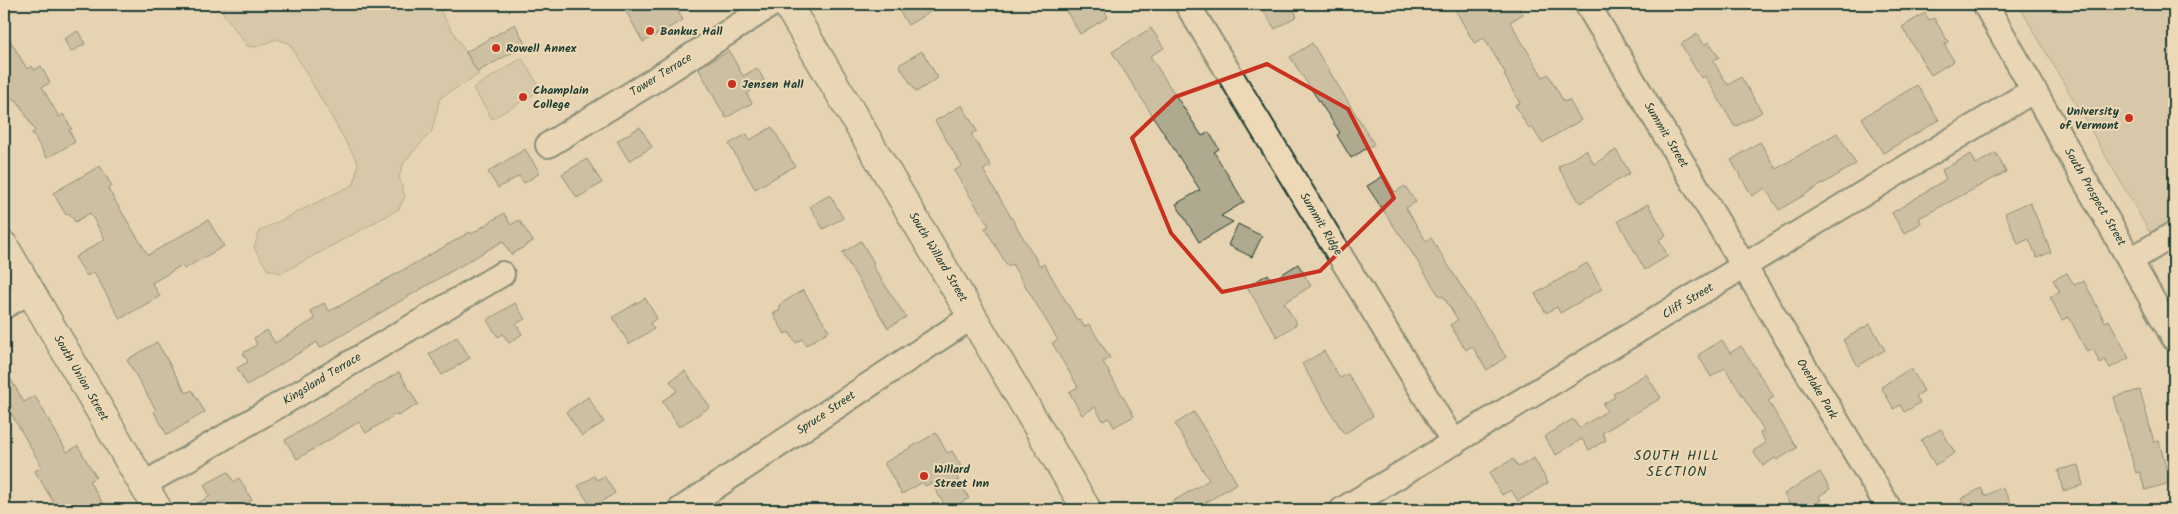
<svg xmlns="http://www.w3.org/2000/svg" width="2178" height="514" viewBox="0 0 2178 514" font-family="Kalam,sans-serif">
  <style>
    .green { fill: #c5ba9d; stroke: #727c68 }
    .building { fill: #afa98f; stroke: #1f3d34 }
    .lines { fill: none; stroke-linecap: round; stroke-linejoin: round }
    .minor-casing { stroke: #1f3d34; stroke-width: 28 }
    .major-casing { stroke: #1f3d34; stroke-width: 31 }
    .minor { stroke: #eed9b7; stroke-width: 24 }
    .major { stroke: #eed9b7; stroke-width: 28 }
    .marked { fill: none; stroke: #c8321e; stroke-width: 4; stroke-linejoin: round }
    .poi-dot { fill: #c8321e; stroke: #eed9b7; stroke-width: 2 }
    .labels { text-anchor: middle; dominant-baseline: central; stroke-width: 4; stroke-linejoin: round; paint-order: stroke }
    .poi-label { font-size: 12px; font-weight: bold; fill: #1f3d34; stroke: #eed9b7; text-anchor: start }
    .street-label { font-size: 12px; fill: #1f3d34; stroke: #eed9b7 }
    .neighbourhood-label { font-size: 14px; letter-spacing: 1px; fill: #1f3d34; stroke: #eed9b7 }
  </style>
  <rect width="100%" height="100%" fill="#e6d3b2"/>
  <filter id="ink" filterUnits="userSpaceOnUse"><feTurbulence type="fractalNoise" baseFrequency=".02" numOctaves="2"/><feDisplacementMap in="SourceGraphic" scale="10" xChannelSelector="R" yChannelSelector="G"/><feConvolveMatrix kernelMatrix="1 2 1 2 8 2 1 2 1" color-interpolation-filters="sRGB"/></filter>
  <g filter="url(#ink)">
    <path class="green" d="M224 4H436L479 74 440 98 432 131 404 162 399 177 405 196 399 209 282 273 268 270 254 248 259 231 354 184 358 163 289 43 276 39 256 47 247 46 223 13Z
      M2018 4H2174V229L2168 234 2149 231Z
      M522 58 541 90 492 119 473 88Z
      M1427 501 1442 510H1407Z"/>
    <path class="building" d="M622 4H673L683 20 643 42Z
      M895 4H943L908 25Z
      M1062 4H1100L1108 17 1080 34Z
      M1259 4H1290L1297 16 1275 29Z
      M1452 4H1517L1523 14 1510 22 1543 77 1548 74 1564 102 1569 100 1581 120 1542 143 1532 127 1529 129 1515 105 1520 103 1504 75 1506 74 1484 38 1474 43Z
      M1925 13 1929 20 1934 18 1948 42 1944 44 1954 61 1931 75 1902 27Z
      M515 24 526 45 477 72 466 52Z
      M1151 28 1164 48 1150 56 1202 136 1209 132 1219 149 1214 152 1244 202 1221 216 1233 222 1199 242 1176 204 1200 190 1112 52Z
      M4 30 27 69 32 66 34 70 41 66 50 83 42 87 59 117 63 114 72 129 69 130 75 142 47 158 32 133 35 131 17 100 14 101 4 84Z
      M78 31 85 44 71 52 64 39Z
      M1698 34 1704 45 1709 42 1719 57 1713 61 1728 85 1741 77 1762 112 1735 127 1705 76 1701 78 1681 44Z
      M1312 43 1374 144 1351 158 1337 135 1340 133 1290 57Z
      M729 51 743 76 757 68 764 80 751 88 752 90 747 94 752 103 726 118 698 68Z
      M922 51 938 78 916 92 899 65Z
      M1917 85 1939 120 1883 153 1862 118Z
      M962 105 977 131 971 134 991 166 983 170 1040 266 1044 264 1077 320 1080 319 1084 327 1089 324 1110 358 1103 362 1134 416 1114 427 1109 418 1103 421 1095 407 1082 415 1069 392 1078 387 1052 343 1058 340 1012 264 1008 267 985 228 989 226 954 171 962 166 935 121Z
      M640 127 652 147 629 161 617 141Z
      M772 127 795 166 755 189 729 144 747 134 750 140Z
      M1837 133 1856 164 1779 210 1765 188 1752 196 1731 160 1760 142 1776 169Z
      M525 149 540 173 524 183 519 176 498 188 488 172Z
      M1586 150 1594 164 1616 150 1630 173 1580 203 1558 167Z
      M1996 153 2006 172 1919 218 1921 223 1904 234 1892 213 1946 179 1942 170 1971 154 1976 164Z
      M587 159 602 183 577 198 562 174Z
      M100 166 112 186 108 189 148 255 208 220 224 246 184 269 182 265 152 283 160 296 120 319 94 272 87 276 75 257 105 239 90 213 75 222 69 213 66 215 53 193Z
      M1385 175 1395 192 1405 186 1416 202 1406 208 1426 241 1431 238 1506 357 1487 370 1472 346 1466 350 1450 325 1458 320 1443 296 1440 297 1400 234H1399L1367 186Z
      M830 195 843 218 823 229 810 206Z
      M2030 202 2051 252 2037 258 2029 239 2018 244 2005 213Z
      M1648 204 1666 235 1659 240 1668 256 1645 270 1618 221Z
      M504 213 511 225 519 220 533 241 511 255 503 241 320 348 317 342 247 385 237 368 248 362 243 353 257 345 254 338 267 330 275 343 315 319 310 311 324 303 329 311 334 309 470 232 471 234Z
      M1238 224 1262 236 1252 257 1228 245Z
      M861 241 874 263 872 265 906 317 888 328 842 253Z
      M1587 263 1602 289 1560 313 1557 307 1546 313 1535 294Z
      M1298 264 1311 286 1284 303 1297 324 1277 337 1247 287 1268 274 1271 281Z
      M2067 273 2074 285 2084 281 2105 322 2109 320 2129 358 2110 368 2105 360 2100 363 2093 349 2087 352 2069 317 2062 320 2050 297 2060 292 2053 280Z
      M803 290 829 331 806 345 803 339 796 343 789 332 785 334 773 314 781 309 779 305Z
      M645 298 657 318 650 323 654 329 629 344 613 317Z
      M515 303 525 319 516 324 522 334 509 343 503 334 498 337 487 320Z
      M1870 324 1885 350 1858 366 1843 340Z
      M457 337 470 358 442 375 429 354Z
      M1722 340 1730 353 1741 346 1774 397 1768 401 1797 448 1777 460 1775 458 1763 466 1753 451 1766 443 1760 433 1764 430 1725 368 1711 377 1698 355Z
      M157 342 186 393 192 390 205 412 167 435 154 412 156 410 127 360Z
      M1324 351 1340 378 1348 374 1373 416 1344 434 1302 364Z
      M4 368 24 402 35 396 67 452 78 446 96 477 89 481 107 510H58L35 471 42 467 4 401Z
      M1911 368 1924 391 1916 396 1920 403 1904 412 1900 405 1894 409 1881 387Z
      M685 371 710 407 679 427 662 401 677 391 670 381Z
      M399 372 418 404 398 416 396 414 366 433 359 422 297 459 285 440Z
      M1646 374 1661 398 1602 433 1606 440 1589 450 1582 439 1556 455 1544 437 1573 419 1579 428 1607 411 1603 404 1615 397 1613 394Z
      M2140 390 2154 442 2159 441 2170 483 2145 490 2140 472 2136 473 2114 397Z
      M588 397 604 422 582 436 566 412Z
      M1194 412 1237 483 1202 505 1205 510H1158L1209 480 1175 424Z
      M1941 429 1955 453 1935 465 1921 440Z
      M936 433 947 453 952 451 961 466 953 470 969 498 948 510 931 483 925 486 923 482 902 494 884 463Z
      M1534 458 1548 483 1518 501 1511 490 1502 495 1489 473 1513 459 1518 467Z
      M2078 465 2083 485 2063 491 2058 470Z
      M228 472 234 482 239 478 252 500 235 510H186L210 496 204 485Z
      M1820 472 1830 489 1819 496 1821 500 1804 510H1793L1784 494Z
      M594 476 597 480 604 476 615 493 592 508 578 486Z
      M2002 487 2015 510H1961L1966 508 1961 499 1981 488 1985 496Z"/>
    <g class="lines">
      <g class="minor-casing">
        <path id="minor" d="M1187 4 1454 443
          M1587 4 1890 510
          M1985 4 2174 338
          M548 145 651 82 772 4
          M2131 260 2174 234
          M4 306 30 291
          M143 485 502 274
          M680 510 973 316
          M1342 510 2034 90"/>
      </g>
      <g class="major-casing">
        <path id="major" d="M787 4 1087 510
          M4 246 158 510"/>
      </g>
      <use href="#minor" class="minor"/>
      <use href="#major" class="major"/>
    </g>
  </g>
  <path d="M0 0H2178V514H0ZM1267 64 1348 109 1394 198 1320 271 1222 292 1171 233 1132 138 1175 97Z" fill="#e6d3b2" fill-opacity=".55" fill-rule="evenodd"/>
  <path class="marked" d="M1267 64 1348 109 1394 198 1320 271 1222 292 1171 233 1132 138 1175 97Z"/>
  <g class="poi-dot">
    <circle cx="650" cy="31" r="5"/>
    <circle cx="496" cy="48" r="5"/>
    <circle cx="732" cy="84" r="5"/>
    <circle cx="523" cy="97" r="5"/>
    <circle cx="2129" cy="118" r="5"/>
    <circle cx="924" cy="476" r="5"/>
  </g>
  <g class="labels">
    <g class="poi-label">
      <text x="660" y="31">Bankus Hall</text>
      <text x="506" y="48">Rowell Annex</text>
      <text x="742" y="84">Jensen Hall</text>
      <text x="533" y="90">Champlain<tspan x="533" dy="14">College</tspan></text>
      <text x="2119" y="111" text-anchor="end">University<tspan x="2119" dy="14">of Vermont</tspan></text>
      <text x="934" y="469">Willard<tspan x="934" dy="14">Street Inn</tspan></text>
    </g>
    <g class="street-label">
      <text transform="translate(661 75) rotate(-32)">Tower Terrace</text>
      <text transform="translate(1666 135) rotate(59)">Summit Street</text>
      <text transform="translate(2095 197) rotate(60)">South Prospect Street</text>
      <text transform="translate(1321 224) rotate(59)">Summit Ridge</text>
      <text transform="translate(938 257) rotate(59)">South Willard Street</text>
      <text transform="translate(1688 301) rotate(-31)">Cliff Street</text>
      <text transform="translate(81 378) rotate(60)">South Union Street</text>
      <text transform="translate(322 379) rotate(-31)">Kingsland Terrace</text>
      <text transform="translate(1817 389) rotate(59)">Overlake Park</text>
      <text transform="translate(826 413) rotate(-34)">Spruce Street</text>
    </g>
    <g class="neighbourhood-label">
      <text x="1677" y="456">SOUTH HILL<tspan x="1677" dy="16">SECTION</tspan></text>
    </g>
  </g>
  <rect width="2178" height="514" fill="none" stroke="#eed9b7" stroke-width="20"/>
  <rect x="10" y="10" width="2158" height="494" fill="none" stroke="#1f3d34" stroke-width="2" filter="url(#ink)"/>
</svg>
